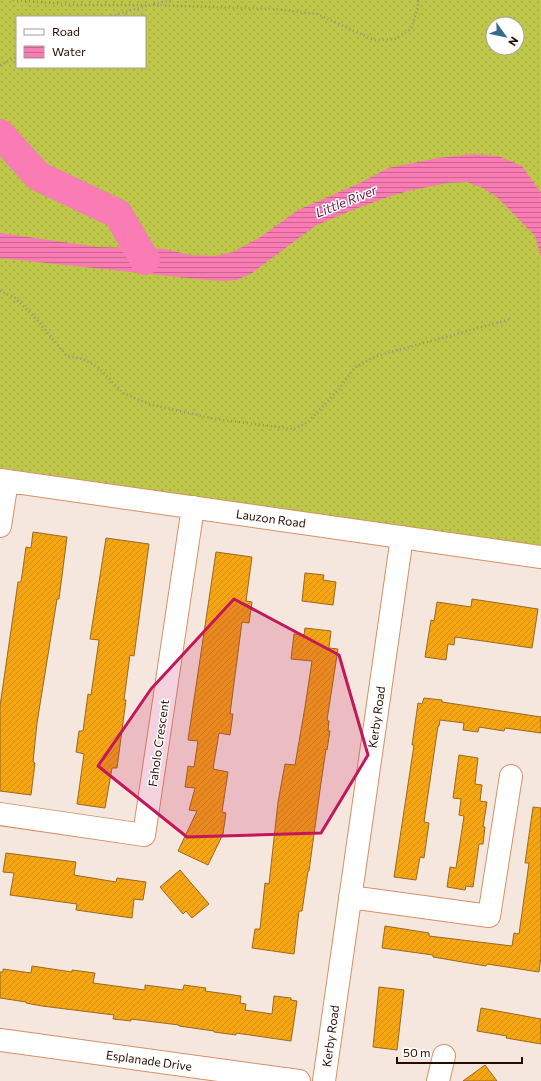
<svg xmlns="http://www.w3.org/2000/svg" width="541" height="1081" viewBox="0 0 541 1081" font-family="Commissioner,sans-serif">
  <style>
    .grass { fill: url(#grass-dots); fill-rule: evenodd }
    .water { fill: url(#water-rules) }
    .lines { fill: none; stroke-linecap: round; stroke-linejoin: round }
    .river { stroke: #f97cb5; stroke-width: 30 }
    .building { fill: url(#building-hatch); stroke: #986924 }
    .minor-casing { stroke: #d49064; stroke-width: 24 }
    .path { stroke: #a18d83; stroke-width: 2.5; stroke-dasharray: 1 3; stroke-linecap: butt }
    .minor { stroke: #fff; stroke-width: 22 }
    .marked { fill: #c2185b; fill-opacity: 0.2; stroke: #c2185b; stroke-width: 3; stroke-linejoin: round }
    .labels { text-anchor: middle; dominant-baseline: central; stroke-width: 3; stroke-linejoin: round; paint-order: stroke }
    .street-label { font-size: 12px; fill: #250b00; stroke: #fff }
    .water-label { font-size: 13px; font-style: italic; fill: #691c43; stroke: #fff }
  </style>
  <defs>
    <pattern id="grass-dots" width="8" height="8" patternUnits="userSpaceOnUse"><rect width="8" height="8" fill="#bec749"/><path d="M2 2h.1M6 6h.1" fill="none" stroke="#a3aa3e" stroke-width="1.8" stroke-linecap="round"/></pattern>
    <pattern id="water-rules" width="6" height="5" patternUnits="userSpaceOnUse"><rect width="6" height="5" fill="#f97cb5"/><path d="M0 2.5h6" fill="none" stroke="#c96491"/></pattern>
    <pattern id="building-hatch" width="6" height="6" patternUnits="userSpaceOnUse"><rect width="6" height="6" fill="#f6a513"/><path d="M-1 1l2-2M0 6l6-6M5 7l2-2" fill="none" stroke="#d38d10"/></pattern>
  </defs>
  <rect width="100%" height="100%" fill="#f6e7de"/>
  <path class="grass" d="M0 0H541V547L0 468ZM17 17H145V67H17ZM493 24H517V48H493Z"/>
  <path class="water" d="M473 154 498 156 522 166 541 193V257L535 236 499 199 485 189 467 182 448 183 408 191 388 197 355 209 315 226 252 273 237 280 223 281 197 279 0 258V233L98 247 165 249 190 255 215 256 233 252 259 238 298 210 360 183 388 168 438 158Z"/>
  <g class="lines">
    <path class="river" d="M0 134 38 176 118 214 145 260"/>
  </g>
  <path class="building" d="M33 532 67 537 59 599H57L37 723 33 762 35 763 31 795 0 791V706L18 582H21L26 547 31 548Z
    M106 538 149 544 134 656 130 655 124 700H126L117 768H112L105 808 77 804 84 754 76 752 79 731H83L88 694 91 695 99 640 90 639Z
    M216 552 252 557 246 601 252 602 249 623 242 622 230 714H233L230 735 219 733 213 769 228 772 222 812 226 813 223 834 208 865 178 851 197 811 189 810 195 788 185 787 188 766 194 767 198 741 188 740Z
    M305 573 324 575 323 580 336 582 333 605 302 601Z
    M472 599 538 609 532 648 455 637 454 645 448 644 446 660 425 657 431 620 434 621 437 602 471 607Z
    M305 628 331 631 329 648 338 649 327 720 329 721 328 731H330L327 750 326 749 320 790 309 871H308L302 911H299L294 954 252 948 255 929H260L265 883 269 884 278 802 285 764 295 765 305 707 312 661 291 659 294 634 304 635Z
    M424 698 442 700V702L541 717V733L505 728 504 731 479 727 478 732 463 730 464 723 440 720 439 726H438L424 822 429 823 424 858 420 857 416 880 394 877 414 745H412L418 703 422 704Z
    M459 755 478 758 475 784 482 785 480 801 487 802 483 827H485L483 844H479L473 887 466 886 465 890 447 887 450 867 456 868 463 823 464 816 459 815 461 799 453 798Z
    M533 807 541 808V957L539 972 487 964 486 966 433 957V955L382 948 385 926 429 933V936L512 946 514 933 519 934 529 863H525Z
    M6 853 76 862 74 875 116 882 117 878 146 882 143 900 134 899 132 918 76 910 77 904 10 895 14 873 3 872Z
    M180 870 209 904 192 918 186 911 183 914 160 887Z
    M32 966 72 972V970L95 973 93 983 145 990V985L183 990 184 985 206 988 205 991 241 996 240 1003 246 1004 245 1010 272 1014 274 996 291 998V1000L297 1001 291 1041 236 1033V1035L214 1032V1031L179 1026V1025L131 1019V1021L113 1019 114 1015 42 1006 26 1003V1002L0 998V972H3V969L31 973Z
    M379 987 404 990 397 1050 373 1047Z
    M481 1008 541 1019V1044L506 1038 507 1036 477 1031Z
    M485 1065 497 1081H463Z"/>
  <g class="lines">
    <g class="minor-casing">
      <path id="minor" d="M0 480 541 557
        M0 526 7 481
        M0 814 144 835 193 507
        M350 897 489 916 511 776
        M0 1040 299 1081
        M324 1081 402 537
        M438 1081 444 1056"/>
    </g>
    <path class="path" d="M13 0 79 5H150L274 9 317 14 374 40 395 39 411 29 418 7V0
      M154 4 171 0
      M107 17 147 6
      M0 65 17 57
      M0 291 15 298 37 320 67 356 83 359 99 368 123 393 149 404 215 419 294 429 308 422 339 389 354 368 376 356 511 319"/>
    <use href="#minor" class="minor"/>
  </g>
  <path class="marked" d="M234 599 339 655 368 755 321 833 187 837 98 766 151 689Z"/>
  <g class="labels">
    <g class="street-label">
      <text transform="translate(271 518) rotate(8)">Lauzon Road</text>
      <text transform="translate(376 717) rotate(-82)">Kerby Road</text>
      <text transform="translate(158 743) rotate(-82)">Faholo Crescent</text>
      <text transform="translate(330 1036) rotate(-82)">Kerby Road</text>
      <text transform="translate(149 1060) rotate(8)">Esplanade Drive</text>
    </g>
    <g class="water-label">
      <text transform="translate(346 201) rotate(-22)">Little River</text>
    </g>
  </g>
  <rect x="16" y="16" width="130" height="52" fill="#ffffff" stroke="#a89d99"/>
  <rect x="24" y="29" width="20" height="6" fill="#ffffff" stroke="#a89d99"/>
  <text x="52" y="36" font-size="12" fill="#250b00">Road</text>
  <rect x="24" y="46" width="20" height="12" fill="url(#water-rules)" stroke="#a89d99"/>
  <text x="52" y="56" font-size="12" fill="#250b00">Water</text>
  <g transform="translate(505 36) rotate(123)"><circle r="19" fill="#ffffff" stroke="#a89d99"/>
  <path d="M0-3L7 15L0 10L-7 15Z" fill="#366b87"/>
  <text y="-6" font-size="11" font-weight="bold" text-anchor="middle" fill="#250b00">N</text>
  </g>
  <path d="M397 1057v6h125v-6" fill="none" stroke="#250b00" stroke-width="2"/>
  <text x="403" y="1057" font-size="12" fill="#250b00" stroke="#ffffff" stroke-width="3" paint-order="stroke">50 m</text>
</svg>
